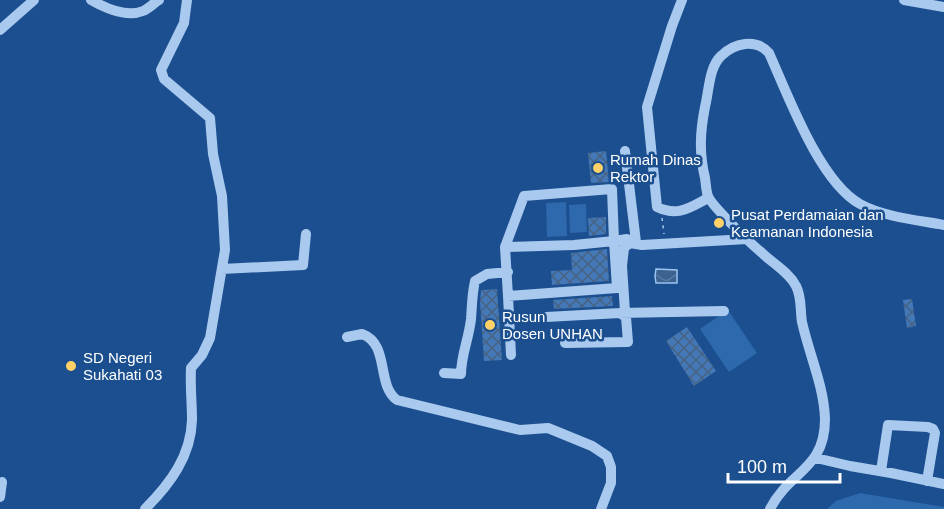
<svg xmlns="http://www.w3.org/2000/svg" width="944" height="509" viewBox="0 0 944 509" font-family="Helvetica,sans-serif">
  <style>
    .park { fill: #2e69ad }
    .water { fill: url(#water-waves); stroke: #9cc4f0; stroke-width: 1.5 }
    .building { fill: url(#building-cross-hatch) }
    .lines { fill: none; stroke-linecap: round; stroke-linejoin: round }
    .path { stroke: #a9c9ee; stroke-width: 1.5; stroke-dasharray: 3 4.5; stroke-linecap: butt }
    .minor { stroke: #a9c9ee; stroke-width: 10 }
    .poi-dot { fill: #ffd166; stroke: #1b4f8f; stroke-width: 2 }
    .labels { text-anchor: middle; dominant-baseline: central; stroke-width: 5; stroke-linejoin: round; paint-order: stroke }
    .poi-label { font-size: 15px; fill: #fff; stroke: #1b4f8f; text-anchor: start }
  </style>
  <defs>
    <pattern id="water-waves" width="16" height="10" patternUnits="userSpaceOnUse" patternTransform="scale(1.5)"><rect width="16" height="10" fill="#3c6290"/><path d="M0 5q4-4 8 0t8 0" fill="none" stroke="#597aa1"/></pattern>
    <pattern id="building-cross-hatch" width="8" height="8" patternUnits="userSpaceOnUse" patternTransform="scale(1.5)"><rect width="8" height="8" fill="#4478b7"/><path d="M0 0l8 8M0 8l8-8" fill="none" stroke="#486282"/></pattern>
  </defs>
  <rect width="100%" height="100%" fill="#1b4f8f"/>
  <path class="park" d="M566 202 567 236 547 237 546 203Z
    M586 204 587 232 570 233 569 205Z
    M728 310 757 353 729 372 700 329Z
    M860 493 944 507V509H827L836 501Z"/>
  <path class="water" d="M656 269 677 270V283H656L655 276Z"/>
  <path class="building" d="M606 151 609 182 591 183 588 153Z
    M606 217V234L589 236 588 218Z
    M607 249 609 281 552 285 551 271 572 270 571 253Z
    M497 289 502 360 484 361 480 302 481 290Z
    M612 296 613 306 554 309 553 300Z
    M912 299 916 326 907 328 903 300Z
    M687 327 716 371 694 386 666 341Z"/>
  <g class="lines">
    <path class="path" d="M610 177 618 176
      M662 218 664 234"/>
    <path class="minor" d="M91 0C105 8 126 18 143 11 148 9 154 3 159 0
      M682 0 672 26 647 107 657 207C678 217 689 208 708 198
      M904 0 944 7
      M0 30 34 0
      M625 151 636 242
      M505 247 524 196 612 189 614 241 574 245 505 247 508 296
      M222 269 303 265 306 234
      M625 312 622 266 624 248 630 243 636 242
      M509 319 620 313 724 311
      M347 337 362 334C390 344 376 385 397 400L520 430 548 428 592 446 607 456 611 467V483L601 509
      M565 343 628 342 626 317 620 313
      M511 355 508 296 617 288 614 241 627 239 630 243 642 245 747 239
      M444 373 461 374C461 355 469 338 471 319 472 306 472 294 475 281L487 274 508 272
      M816 458 850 466 891 473 944 484
      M881 471 888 425 928 427 933 429 935 433 927 481
      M0 497 2 482
      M145 509C170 484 191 456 192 420 192 403 190 385 191 368L202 355 210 338 225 250 222 196 213 154 210 118 164 79 161 70 184 23 187 0
      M770 509C789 471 825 470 825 419 824 386 809 354 802 322 800 311 802 297 796 286 789 272 772 263 761 252 751 244 711 205 708 196 706 191 706 184 705 178 699 153 700 132 705 107 709 91 709 67 721 56 734 43 756 38 769 53 788 95 819 181 860 204 884 217 917 220 944 225"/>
  </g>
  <g class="poi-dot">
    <circle cx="598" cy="168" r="6"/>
    <circle cx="719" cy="223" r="6"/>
    <circle cx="490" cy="325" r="6"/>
    <circle cx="71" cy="366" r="6"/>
  </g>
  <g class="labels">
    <g class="poi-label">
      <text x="610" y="159">Rumah Dinas<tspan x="610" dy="17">Rektor</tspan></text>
      <text x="731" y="214">Pusat Perdamaian dan<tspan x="731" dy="17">Keamanan Indonesia</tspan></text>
      <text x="502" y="316">Rusun<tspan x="502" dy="17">Dosen UNHAN</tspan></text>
      <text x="83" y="357">SD Negeri<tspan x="83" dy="17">Sukahati 03</tspan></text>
    </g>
  </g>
  <path d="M728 473v9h112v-9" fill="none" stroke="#ffffff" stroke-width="3"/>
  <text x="737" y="473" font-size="18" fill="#ffffff" stroke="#1b4f8f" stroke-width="4.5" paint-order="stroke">100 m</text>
</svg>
